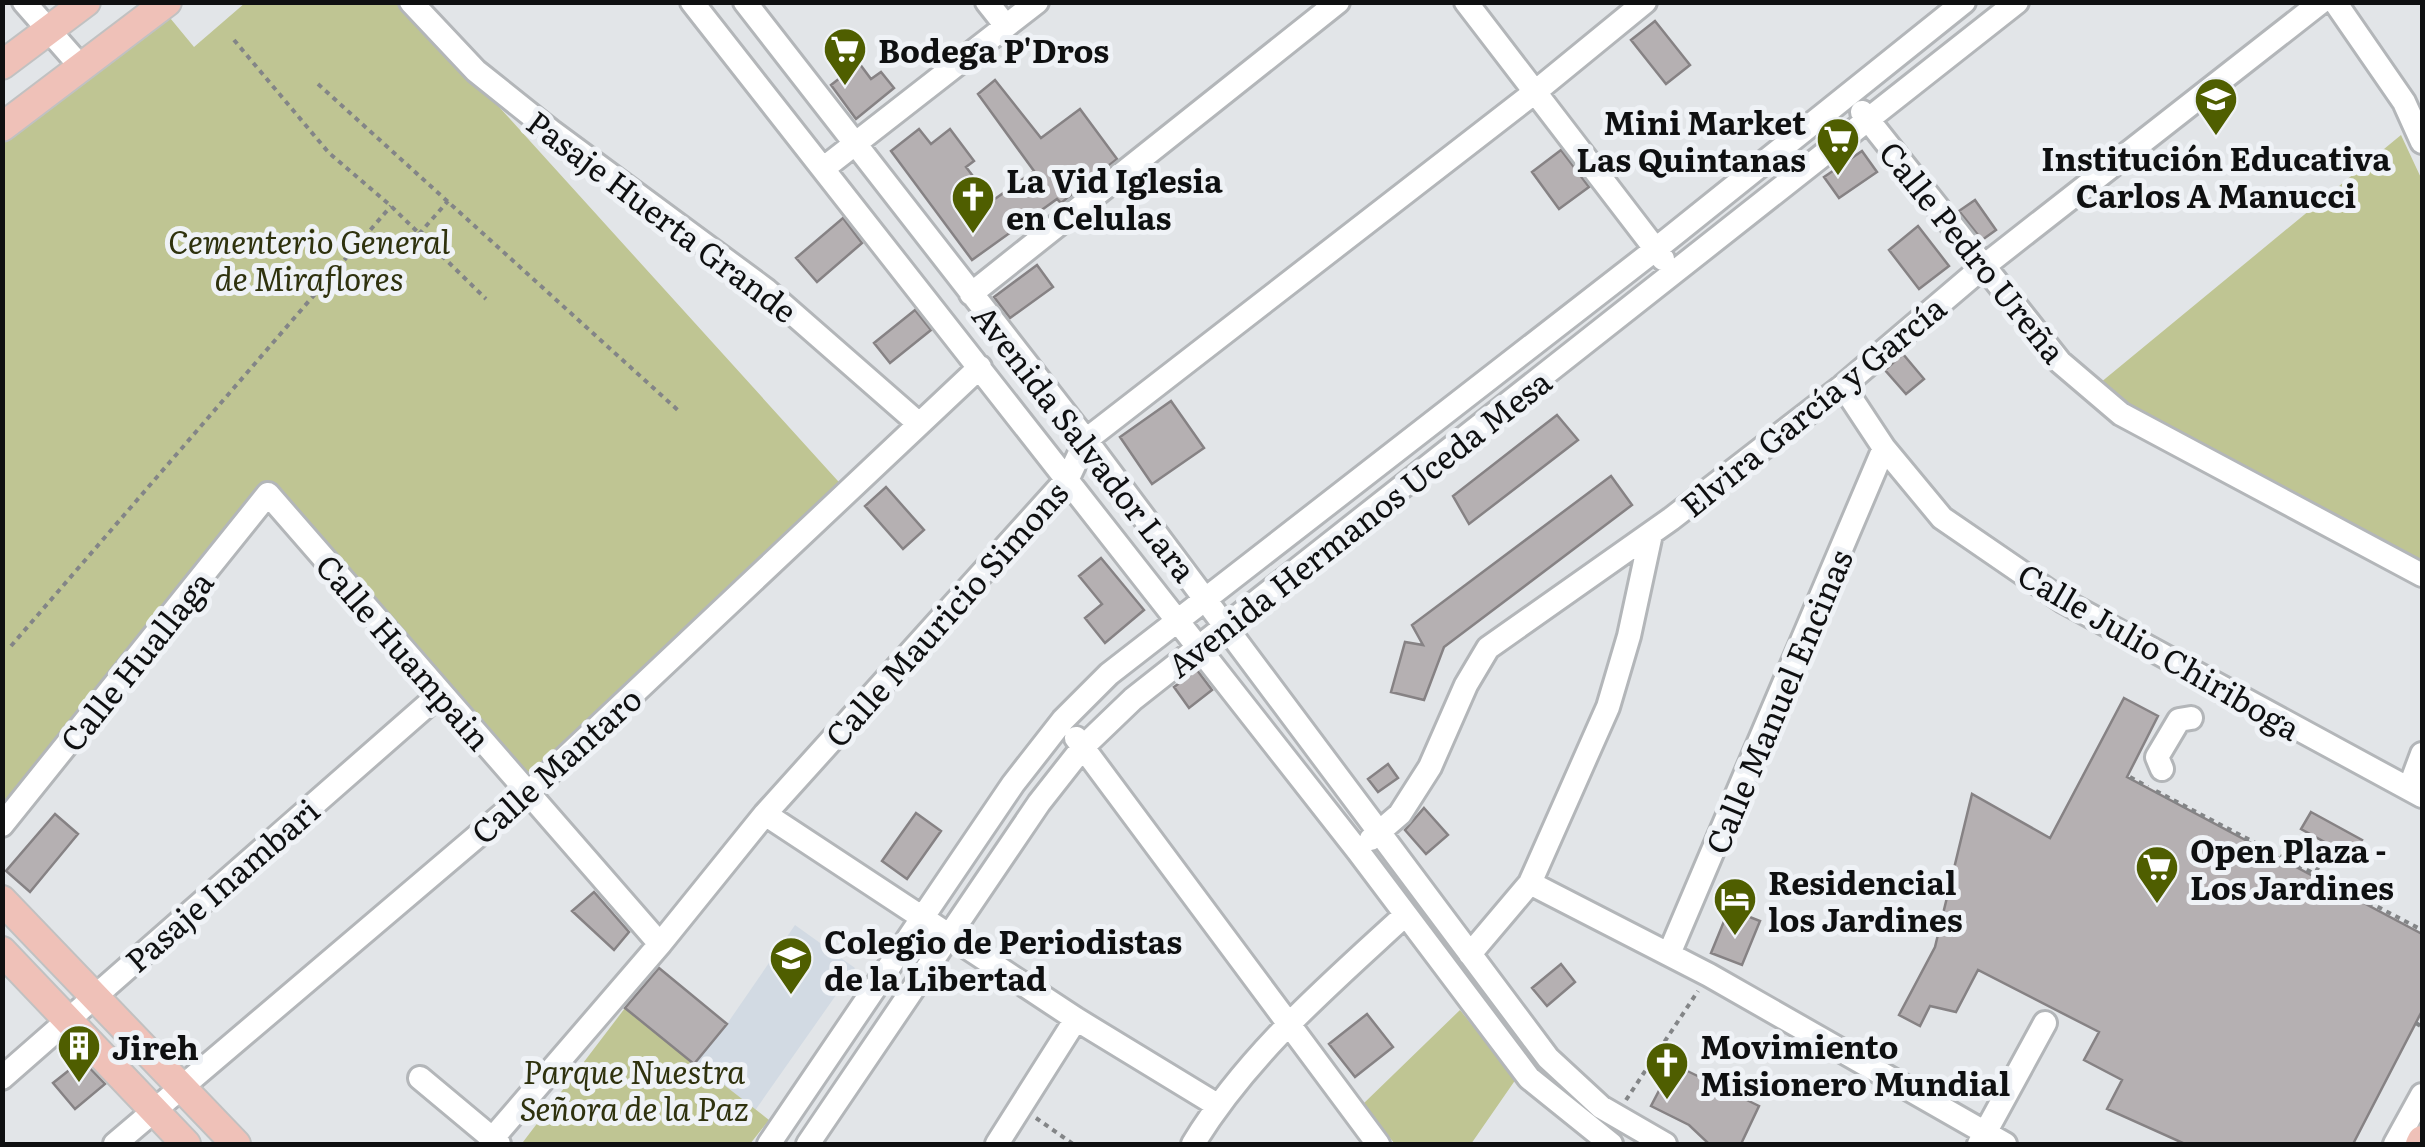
<svg xmlns="http://www.w3.org/2000/svg" width="2425" height="1147" viewBox="0 0 2425 1147" font-family="Literata,serif">
  <style>
    .built { fill: #d2dae3 }
    .green { fill: #bfc593 }
    .building { fill: #b5b0b2; stroke: #868284; stroke-width: 2.5 }
    .lines { fill: none; stroke-linecap: round; stroke-linejoin: round }
    .minor-casing { stroke: #b3b6b9; stroke-width: 28 }
    .major-casing { stroke: #c1c1c1; stroke-width: 32 }
    .path { stroke: #838587; stroke-width: 4; stroke-dasharray: 5 5; stroke-linecap: butt }
    .minor { stroke: #fff; stroke-width: 22 }
    .major { stroke: #efc1b8; stroke-width: 28 }
    .labels { text-anchor: middle; dominant-baseline: central; stroke-width: 10; stroke-linejoin: round; paint-order: stroke }
    .poi-label { font-size: 32px; font-weight: bold; fill: #0f1011; stroke: #eff2f6; text-anchor: start }
    .street-label { font-size: 32px; fill: #0f1011; stroke: #eff2f6 }
    .park-label { font-size: 32px; font-style: italic; fill: #2f320e; stroke: #eff2f6 }
  </style>
  <rect width="100%" height="100%" fill="#e2e5e8"/>
  <path class="built" d="M795 925 855 968 754 1112 694 1064 727 1024Z"/>
  <path class="green" d="M245 3H405L847 491 528 793 268 495 3 825V133L161 7 194 47Z
    M2401 135 2422 180V572L2140 433 2083 397Z
    M625 1008 769 1120 750 1144 523 1142Z
    M1460 1010 1516 1079 1471 1144H1395L1362 1105Z"/>
  <path class="building" d="M1655 21 1690 65 1666 84 1631 40Z
    M859 63 871 79 881 72 894 88 856 119 831 85Z
    M995 80 1041 138 1080 109 1117 159 1061 203 1057 199 972 260 891 151 919 129 931 144 950 129 974 161 966 167 992 201 1034 171 978 94Z
    M1561 150 1589 187 1559 209 1532 172Z
    M1862 151 1877 172 1839 198 1824 177Z
    M1975 200 1996 230 1982 240 1959 211Z
    M843 218 862 243 817 282 796 258Z
    M1918 226 1949 266 1919 289 1889 250Z
    M1037 265 1053 287 1010 318 994 297Z
    M915 310 931 330 890 363 874 343Z
    M1903 354 1924 379 1906 394 1885 370Z
    M1171 401 1204 448 1152 484 1120 437Z
    M1557 415 1578 440 1469 524 1453 496Z
    M1611 476 1632 505 1444 647 1424 700 1391 692 1405 642 1423 645 1412 625Z
    M886 487 924 530 903 549 865 506Z
    M1101 558 1144 610 1105 643 1085 618 1102 604 1079 576Z
    M1197 670 1212 690 1189 708 1174 687Z
    M2124 698 2158 716 2127 777 2422 934V1011L2353 1144H2185L2107 1109 2122 1080 2084 1060 2099 1032 1978 970 1956 1012 1930 1006 1920 1026 1899 1015 1935 947 1972 794 2050 838Z
    M1388 764 1398 778 1378 792 1368 779Z
    M1424 808 1448 835 1426 854 1405 830Z
    M2311 812 2362 840 2352 857 2301 829Z
    M916 813 941 831 907 879 882 861Z
    M55 814 78 834 30 892 6 871Z
    M594 892 629 932 614 950 572 911Z
    M1729 909 1760 921 1742 965 1711 953Z
    M1561 964 1575 982 1547 1006 1532 988Z
    M659 968 727 1024 694 1064 625 1008Z
    M1367 1014 1393 1047 1355 1077 1329 1044Z
    M82 1060 105 1084 75 1109 53 1083Z
    M1673 1064 1759 1106 1741 1144H1709L1689 1125 1651 1106Z"/>
  <g class="lines">
    <g class="minor-casing">
      <path id="minor" d="M24 2 82 68
        M411 2 476 71 551 131 766 290 918 423
        M692 2 1358 851 1529 1078 1611 1144
        M745 2 1086 440 1548 1058 1601 1107 1665 1144
        M987 2 1006 26
        M1466 2 1663 259
        M2335 2 2404 102 2422 142
        M1862 112 2060 362 2121 414 2422 575
        M824 168 1037 2
        M971 294 1338 2
        M1843 386 1884 448 1942 518 2063 601 2422 796
        M1076 738 1378 1144
        M2162 769 2157 757 2179 720 2191 718
        M2409 789 2422 754
        M765 814 1076 1019 1217 1105
        M2 825 268 494 660 944
        M1371 839 1400 814 1430 767 1466 685 1488 648 1671 519 1843 386 1984 266 2321 2
        M1530 883 1709 975 2005 1144
        M1470 954 1530 883 1608 707 1629 636 1651 534
        M1669 954 1884 448
        M2 1078 441 693
        M420 1078 499 1144
        M492 1139 660 944 765 814 1068 478 1086 440 1535 92 1645 2
        M115 1144 528 793 980 367
        M769 1144 1013 784 1063 720 1109 674 1656 249 1964 2
        M808 1144 1039 803 1083 747 1133 699 2017 2
        M997 1144 1076 1019
        M1193 1144C1248 1054 1327 987 1404 916
        M1979 1144 2045 1023
        M2395 1144 2422 1095"/>
    </g>
    <g class="major-casing">
      <path id="major" d="M2 65 86 2
        M2 127 167 2
        M2 900 236 1144
        M2 951 186 1144
        M2420 1144 2422 1140"/>
    </g>
    <path class="path" d="M234 40 329 153 391 206 486 299
      M318 84 681 413
      M419 234 448 201
      M11 646 391 206
      M2130 777 2148 787
      M2156 791 2422 930
      M2316 872 2324 855
      M2416 1023 2422 1027
      M1626 1100 1698 991
      M1036 1118 1073 1144"/>
    <use href="#minor" class="minor"/>
    <use href="#major" class="major"/>
  </g>
  <defs>
    <g id="supermarket-pin" transform="scale(2.25)"><path d="M0 17L-7.5 6A9.5 9.5 0 1 1 7.5 6Z" fill="#4f5e00" stroke="#eff2f6"/><path d="M-6-5.5h2.5l.6 2H6L4.5 2H-2.5L-4.4-4H-6ZM-1.5 3.2a1.3 1.3 0 1 0 .1 0ZM3 3.2a1.3 1.3 0 1 0 .1 0Z" fill="#fff"/></g>
    <g id="school-pin" transform="scale(2.25)"><path d="M0 17L-7.5 6A9.5 9.5 0 1 1 7.5 6Z" fill="#4f5e00" stroke="#eff2f6"/><path d="M0-5L7-2L0 1L-7-2ZM-4 1L0 2.5L4 1V4Q0 6-4 4Z" fill="#fff"/></g>
    <g id="church-pin" transform="scale(2.25)"><path d="M0 17L-7.5 6A9.5 9.5 0 1 1 7.5 6Z" fill="#4f5e00" stroke="#eff2f6"/><path d="M-1.2-6h2.4v3.5h3.3v2.4h-3.3V6h-2.4V-.1h-3.3v-2.4h3.3Z" fill="#fff"/></g>
    <g id="hotel-pin" transform="scale(2.25)"><path d="M0 17L-7.5 6A9.5 9.5 0 1 1 7.5 6Z" fill="#4f5e00" stroke="#eff2f6"/><path d="M-6-4.5h1.5V1H6V5H4.5V3h-9V5H-6ZM-4 0a1.8 1.8 0 1 1 3.6 0ZM.5 0V-2.5h3Q6-2.5 6 0Z" fill="#fff"/></g>
    <g id="building-pin" transform="scale(2.25)"><path d="M0 17L-7.5 6A9.5 9.5 0 1 1 7.5 6Z" fill="#4f5e00" stroke="#eff2f6"/><path d="M-4-6H4V6H1V3H-1V6H-4ZM-2.5-4.3h1.7v1.8h-1.7ZM.8-4.3h1.7v1.8H.8ZM-2.5-1h1.7V.8h-1.7ZM.8-1h1.7V.8H.8Z" fill="#fff"/></g>
  </defs>
  <g fill-rule="evenodd">
    <use href="#supermarket-pin" x="845" y="49"/>
    <use href="#school-pin" x="2216" y="99"/>
    <use href="#supermarket-pin" x="1838" y="139"/>
    <use href="#church-pin" x="973" y="197"/>
    <use href="#supermarket-pin" x="2157" y="867"/>
    <use href="#hotel-pin" x="1735" y="899"/>
    <use href="#school-pin" x="791" y="958"/>
    <use href="#building-pin" x="79" y="1046"/>
    <use href="#church-pin" x="1667" y="1063"/>
  </g>
  <g class="labels">
    <g class="poi-label">
      <text x="878" y="49">Bodega P'Dros</text>
      <text x="1806" y="121" text-anchor="end">Mini Market<tspan x="1806" dy="37">Las Quintanas</tspan></text>
      <text x="2216" y="157" text-anchor="middle">Institución Educativa<tspan x="2216" dy="37">Carlos A Manucci</tspan></text>
      <text x="1006" y="179">La Vid Iglesia<tspan x="1006" dy="37">en Celulas</tspan></text>
      <text x="2190" y="849">Open Plaza -<tspan x="2190" dy="37">Los Jardines</tspan></text>
      <text x="1768" y="881">Residencial<tspan x="1768" dy="37">los Jardines</tspan></text>
      <text x="824" y="940">Colegio de Periodistas<tspan x="824" dy="37">de la Libertad</tspan></text>
      <text x="1700" y="1045">Movimiento<tspan x="1700" dy="37">Misionero Mundial</tspan></text>
      <text x="112" y="1046">Jireh</text>
    </g>
    <g class="street-label">
      <text transform="translate(663 215) rotate(37)">Pasaje Huerta Grande</text>
      <text transform="translate(1974 251) rotate(51)">Calle Pedro Ureña</text>
      <text transform="translate(1812 405) rotate(-39)">Elvira García y García</text>
      <text transform="translate(1086 442) rotate(52)">Avenida Salvador Lara</text>
      <text transform="translate(1358 522) rotate(-38)">Avenida Hermanos Uceda Mesa</text>
      <text transform="translate(945 613) rotate(-48)">Calle Mauricio Simons</text>
      <text transform="translate(2160 650) rotate(30)">Calle Julio Chiriboga</text>
      <text transform="translate(405 651) rotate(49)">Calle Huampain</text>
      <text transform="translate(135 660) rotate(-51)">Calle Huallaga</text>
      <text transform="translate(1777 701) rotate(-67)">Calle Manuel Encinas</text>
      <text transform="translate(555 764) rotate(-42)">Calle Mantaro</text>
      <text transform="translate(221 884) rotate(-41)">Pasaje Inambari</text>
    </g>
    <g class="park-label">
      <text x="309" y="240">Cementerio General<tspan x="309" dy="37">de Miraflores</tspan></text>
      <text x="634" y="1070">Parque Nuestra<tspan x="634" dy="37">Señora de la Paz</tspan></text>
    </g>
  </g>
  <rect width="2425" height="1147" fill="none" stroke="#0f1011" stroke-width="10"/>
</svg>
